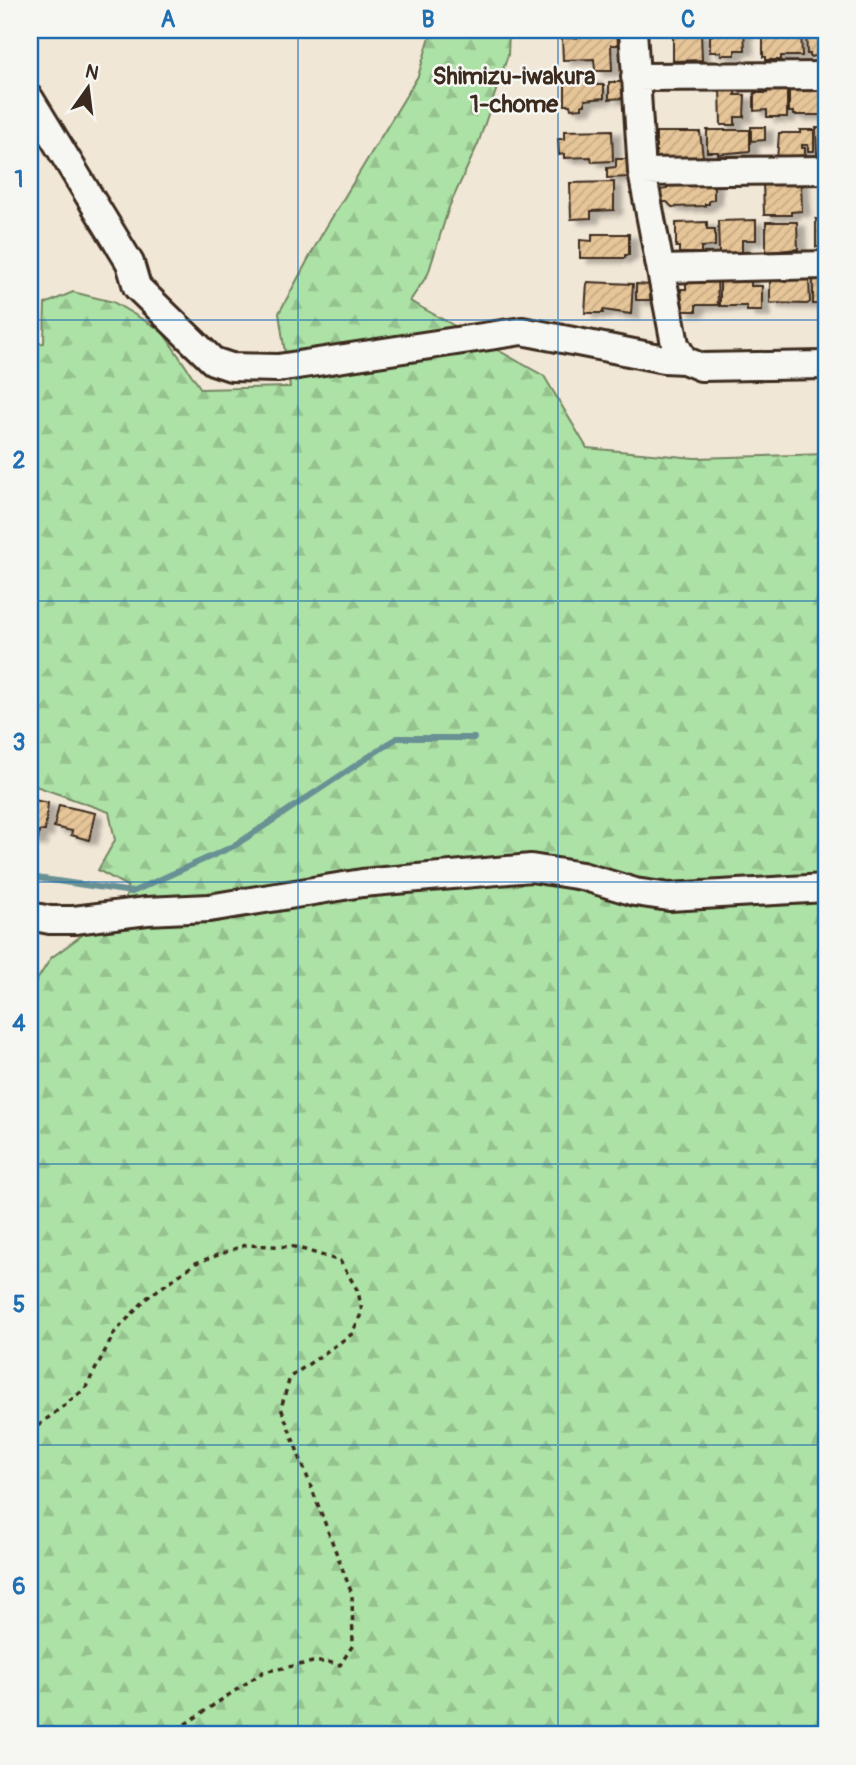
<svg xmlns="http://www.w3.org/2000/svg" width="856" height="1765" viewBox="0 0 856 1765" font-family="Pangolin,sans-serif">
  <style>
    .forest { fill: url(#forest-firs); stroke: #748662; stroke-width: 2 }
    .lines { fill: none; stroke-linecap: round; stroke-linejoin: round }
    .stream { stroke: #699194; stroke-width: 6 }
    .building { fill: url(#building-hatch); stroke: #3b2a1e; stroke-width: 2; filter: url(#shadow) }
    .minor-casing { stroke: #3b2a1e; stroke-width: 32 }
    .path { stroke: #3b2a1e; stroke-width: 3.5; stroke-dasharray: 5 5; stroke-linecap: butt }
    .minor { stroke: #f6f6f2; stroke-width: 26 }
    .grid { fill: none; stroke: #1f6fb2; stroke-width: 2; stroke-opacity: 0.55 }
    .labels { text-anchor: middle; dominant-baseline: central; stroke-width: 5; stroke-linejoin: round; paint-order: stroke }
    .neighbourhood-label { font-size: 24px; font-weight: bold; fill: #3b2a1e; stroke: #f6f6f2 }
    .neatline { fill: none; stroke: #1f6fb2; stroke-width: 2.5 }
    .grid-label { font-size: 23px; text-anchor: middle; font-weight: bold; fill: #1f6fb2 }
  </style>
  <defs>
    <pattern id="forest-firs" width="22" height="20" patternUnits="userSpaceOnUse" patternTransform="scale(1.75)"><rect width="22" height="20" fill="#ace2a5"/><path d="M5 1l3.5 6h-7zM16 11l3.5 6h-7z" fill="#95c28e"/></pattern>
    <pattern id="building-hatch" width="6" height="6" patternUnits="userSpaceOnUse" patternTransform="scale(1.75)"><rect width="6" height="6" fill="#e6c598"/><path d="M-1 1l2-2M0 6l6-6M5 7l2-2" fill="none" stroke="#c6a983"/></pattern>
    <filter id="shadow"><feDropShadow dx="8" dy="4.5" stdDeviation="2" flood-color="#0004"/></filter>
  </defs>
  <rect width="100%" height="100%" fill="#f1e7d7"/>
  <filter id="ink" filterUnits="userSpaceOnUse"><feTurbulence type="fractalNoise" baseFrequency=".0143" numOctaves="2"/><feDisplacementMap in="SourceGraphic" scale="14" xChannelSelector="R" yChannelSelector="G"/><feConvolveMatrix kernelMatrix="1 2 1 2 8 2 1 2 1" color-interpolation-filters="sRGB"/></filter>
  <g filter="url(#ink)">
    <path class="forest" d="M432 30H509L508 55 478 144 449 207 428 274 410 301 544 376 587 448 695 458 826 454V1735H30V991L51 958 85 933 124 928 127 886 98 870 115 840 109 812 30 784V344L44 343 45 304 73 292 113 302 162 331 201 389 290 387 279 313 322 234 418 76Z"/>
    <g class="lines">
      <path class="stream" d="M30 877 132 892 234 846 397 738H474"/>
    </g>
    <path class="building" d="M581 30H617L618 45H611L612 71H595L594 59 563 60 562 38H577Z
      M713 30H744L745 50H735V55H721V52H710V36L713 35Z
      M763 30H801L802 56H781V60H766V57H763Z
      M806 30H826V54L810 57V54H807Z
      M673 32H701L702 60 673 61Z
      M594 79V85H604V98L585 100V105H582V108L571 109 570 105H565V80Z
      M609 82H624L625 98 609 99Z
      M789 83H826V112H823V115H794V112H789Z
      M767 88H787V117H767V110L754 111V93H767Z
      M720 89H735V95H745L744 117H735V125H721Z
      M751 127H765V140L751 141Z
      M816 128H826V153H817Z
      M612 130 613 161 592 162 591 157 564 158V154L559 155 558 139H564V131Z
      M707 130H750V151L718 154V152H707Z
      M800 130H814V151H808V145H802V148H805V160H777L779 133H800Z
      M656 132H700L703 157H656Z
      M616 159H629L630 177 607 178V168L616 167Z
      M714 180V200L709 201V204H705V206L672 207 667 202H661L660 190 667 189V186H672V181Z
      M801 180 802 211 791 212V215H764L763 181Z
      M614 182V210L591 211V218L571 219 570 183Z
      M816 219H826V247H816Z
      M756 220V240H742V253H719L718 221Z
      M707 222V229H715V246L701 247V253H679V247H676V223Z
      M766 222H797L798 249 766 252Z
      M592 234H629V255H625V258H580V240L592 241Z
      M803 274V280H809L810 302 807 304 770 303V281H773V277Z
      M824 275H826V304H813V278H824Z
      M751 277V286H762V311H747V306H720V278Z
      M686 278H717L718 305H696V311H683L681 289H686Z
      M587 282 633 284 631 314 603 310V313H585Z
      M636 284 651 285 650 300H636Z
      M30 799 48 803 45 831H39L38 841 30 840Z
      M59 805 95 813 89 840 71 835 72 831 54 827Z"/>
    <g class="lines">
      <g class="minor-casing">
        <path id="minor" d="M633 30 642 172 675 344 684 360 701 367 826 365
          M635 77 826 76
          M30 99 130 263 137 287 213 361 231 367 278 368 522 331 664 359 684 360
          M642 172 826 170
          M661 269 826 265
          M30 916 50 920H74L147 911 209 908 362 883 531 868 582 876 635 892 669 897 826 888"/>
      </g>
      <path class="path" d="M30 1432 85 1389 115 1332 148 1297 196 1263 245 1245 295 1247 340 1261 358 1291 362 1312 352 1334 290 1377 281 1408 352 1594 353 1645 340 1665 328 1662H313L263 1672 169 1735"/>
      <use href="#minor" class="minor"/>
    </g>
  </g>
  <path class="grid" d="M298 30V1735M558 30V1735M30 320H826M30 601H826M30 882H826M30 1164H826M30 1445H826"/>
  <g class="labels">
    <g class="neighbourhood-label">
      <text x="514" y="76">Shimizu-iwakura<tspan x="514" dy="28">1-chome</tspan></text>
    </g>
  </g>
  <rect width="856" height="1765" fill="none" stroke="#f6f6f2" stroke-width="77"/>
  <g transform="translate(88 88) rotate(14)" stroke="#f6f6f2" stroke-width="5" paint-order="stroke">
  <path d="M0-5L12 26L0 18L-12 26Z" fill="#3b2a1e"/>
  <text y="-10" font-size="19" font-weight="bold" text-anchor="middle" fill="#3b2a1e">N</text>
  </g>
  <rect x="38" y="38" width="780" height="1688" class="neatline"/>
  <g class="grid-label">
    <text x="168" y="27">A</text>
    <text x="428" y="27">B</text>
    <text x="688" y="27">C</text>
    <text x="19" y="187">1</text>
    <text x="19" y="468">2</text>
    <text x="19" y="750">3</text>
    <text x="19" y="1031">4</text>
    <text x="19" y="1312">5</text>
    <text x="19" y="1594">6</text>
  </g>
</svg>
